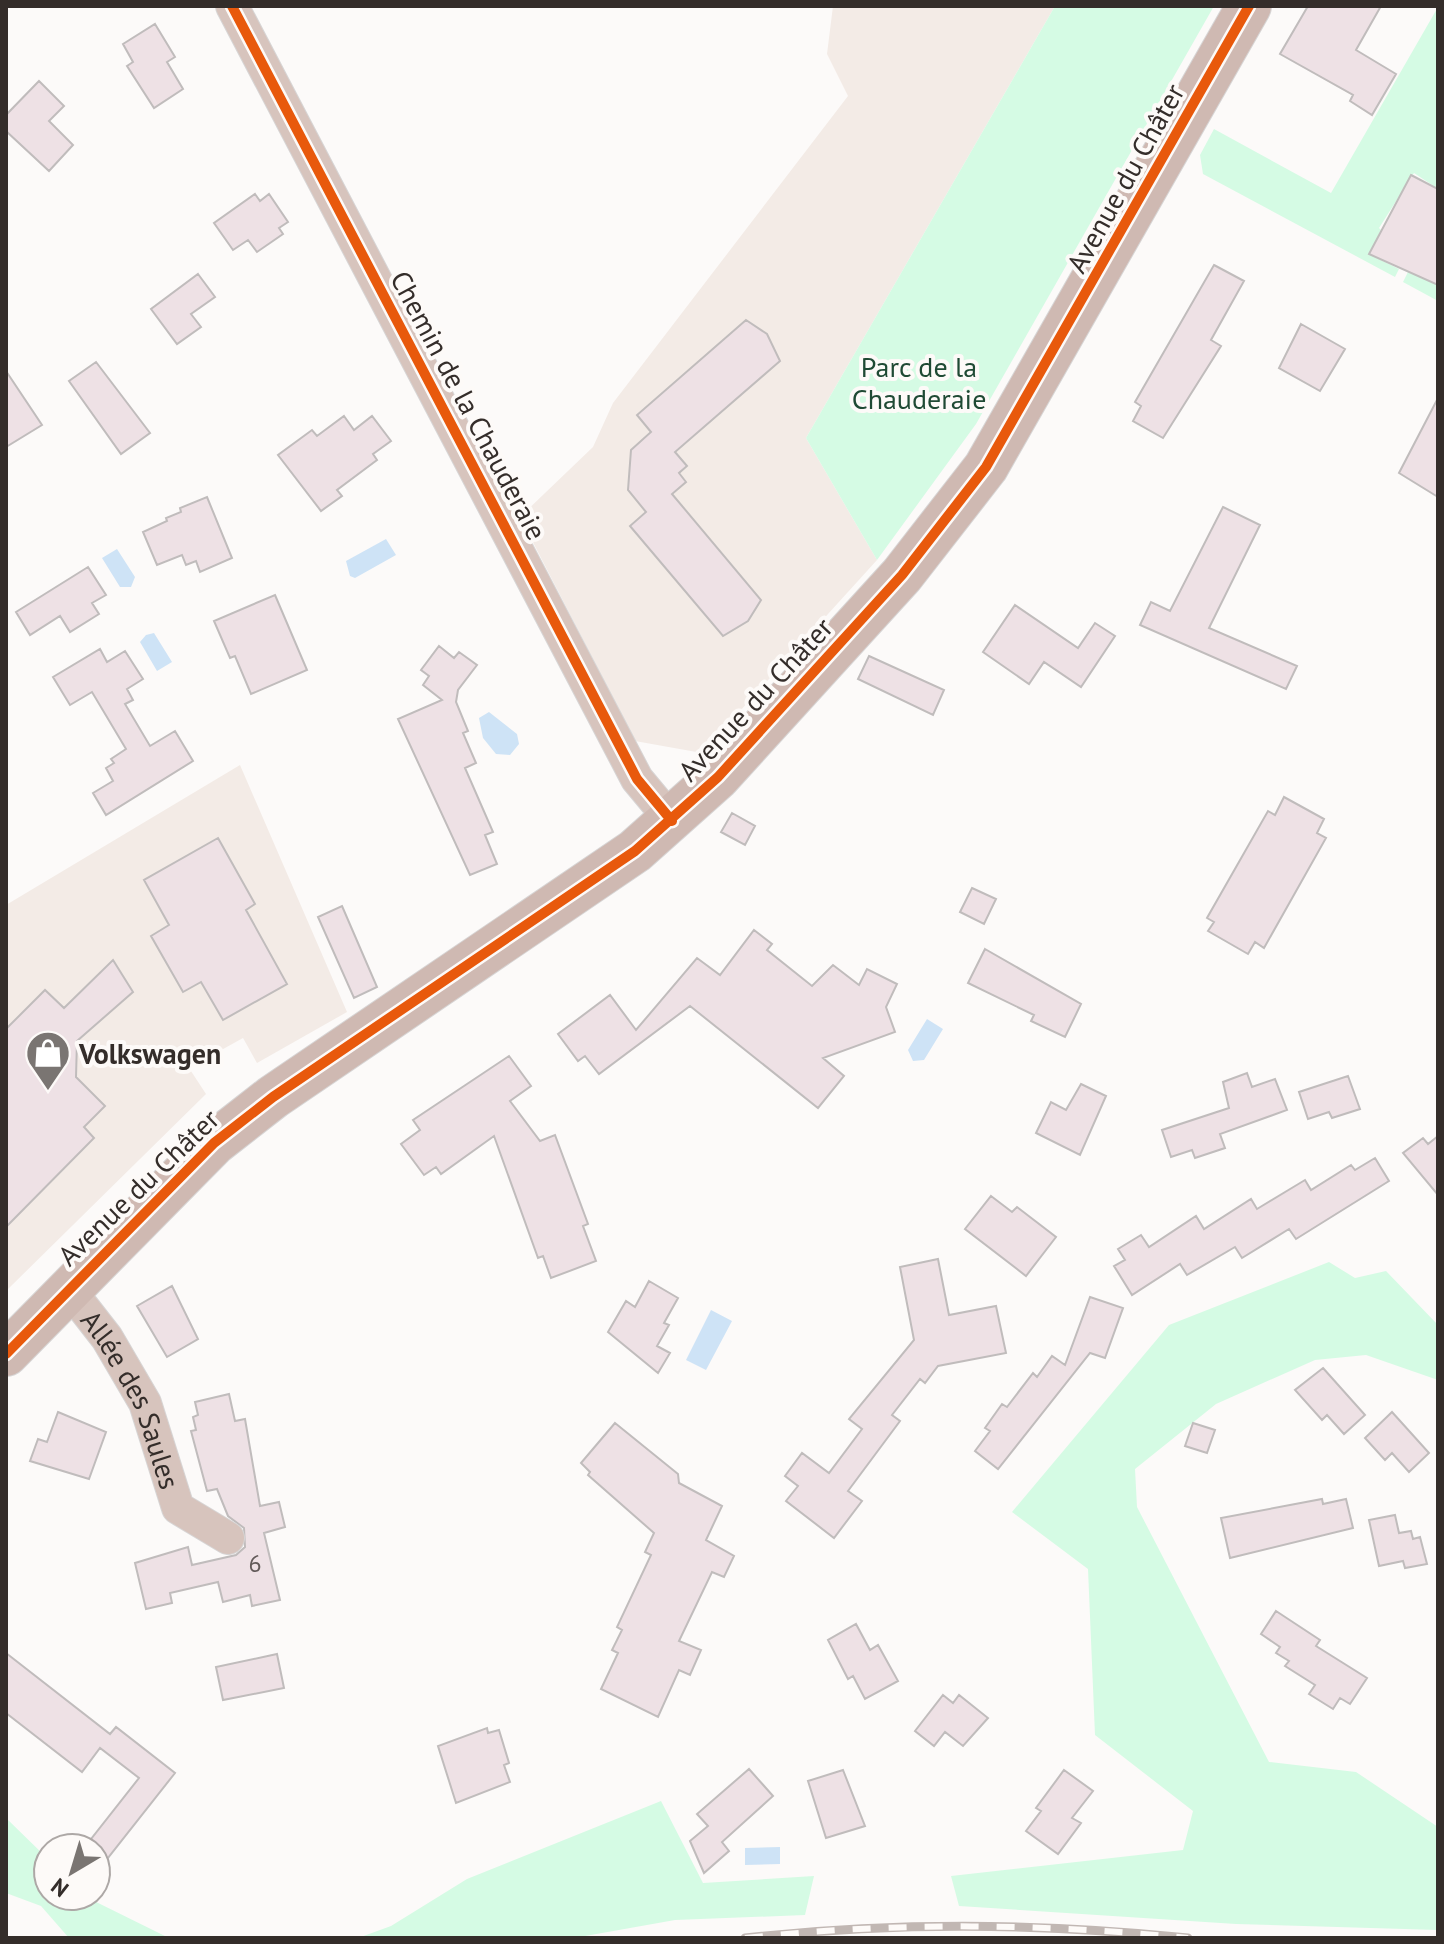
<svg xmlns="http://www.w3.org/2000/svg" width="1444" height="1944" viewBox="0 0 1444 1944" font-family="'PT Sans',sans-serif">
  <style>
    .built { fill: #f3ebe6 }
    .green { fill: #d5fbe4 }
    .water { fill: #cee3f6 }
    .building { fill: #eee1e5; stroke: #c0bcbc; stroke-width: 2 }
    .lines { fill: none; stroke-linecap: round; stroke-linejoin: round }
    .street-casing { stroke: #d7d5d5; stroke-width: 34 }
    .primary-casing { stroke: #d7d5d5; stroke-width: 46 }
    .street { stroke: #d7c4bd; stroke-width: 32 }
    .primary { stroke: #cfb9b2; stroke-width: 44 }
    .rail-casing { stroke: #c1b7b3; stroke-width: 9 }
    .rail { stroke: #fdfaf8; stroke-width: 6; stroke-dasharray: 18; stroke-linecap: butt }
    .cycleway-casing { stroke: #fdfaf8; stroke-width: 15 }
    .cycleway { stroke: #e8590c; stroke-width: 10 }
    .labels { text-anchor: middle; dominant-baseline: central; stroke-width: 8; stroke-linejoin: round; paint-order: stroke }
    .number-label { font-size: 24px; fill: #625a59 }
    .street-label { font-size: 28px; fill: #342d2a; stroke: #fdfaf8 }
    .park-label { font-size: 28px; fill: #1f4a34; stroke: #fdfaf8 }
    .poi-label { font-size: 28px; font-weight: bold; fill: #342d2a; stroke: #fdfaf8; text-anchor: start }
  </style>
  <rect width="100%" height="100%" fill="#fcfaf9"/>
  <path class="built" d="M833 6H1055L806 438 877 560 702 753 635 741 520 517 593 447 613 403 848 96 827 54Z
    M240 765 347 1012 257 1063 243 1038 189 1068 206 1094 6 1291V905Z"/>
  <path class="green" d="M1055 6H1214L976 424 877 560 806 438Z
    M1438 7V189L1414 173 1379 228 1381 230 1369 254 1399 269 1395 277 1203 174 1200 155 1214 129 1331 193Z
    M1409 270 1438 285V301L1403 282Z
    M1329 1262 1355 1278 1386 1271 1438 1325V1380L1366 1355 1315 1360 1216 1404 1135 1469 1137 1507 1269 1762 1356 1772 1438 1827V1930L1236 1924 959 1906 951 1876 1183 1850 1193 1811 1095 1735 1088 1569 1012 1512 1169 1325Z
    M661 1801 703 1883 814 1876 805 1915 675 1920 574 1938H358L391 1926 467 1879Z
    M6 1818 48 1859V1896H84L169 1938H69L41 1906 6 1893Z"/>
  <path class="water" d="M386 539 396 555 355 578 350 576 346 561Z
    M117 549 135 577 131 587H120L102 558Z
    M154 633 172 662 157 671 140 642 146 635Z
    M489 712 517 734 519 744 510 755 496 754 483 738 479 718Z
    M927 1019 943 1029 924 1060 913 1061 908 1050Z
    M711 1310 732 1321 706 1370 686 1360Z
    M780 1847V1864L745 1865V1848Z"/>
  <path class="building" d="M1308 6H1381L1356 50 1396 74 1372 115 1350 101 1353 95 1280 54Z
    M155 24 175 57 167 62 183 89 154 108 127 66 133 62 123 44Z
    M39 81 64 106 49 121 73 145 49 171 6 131V115Z
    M1411 175 1438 189V285L1369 254Z
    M255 194 260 201 269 194 288 222 279 228 283 234 257 252 248 240 233 250 214 223Z
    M1214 265 1244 281 1211 340 1221 346 1163 438 1133 421 1141 406 1135 402Z
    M198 274 215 297 191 314 201 327 177 344 151 309Z
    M746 320 767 334 780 361 675 452 687 466 679 473 686 482 672 494 761 600 748 621 723 636 630 526 646 512 628 490 631 450 651 432 637 415Z
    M1301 324 1345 349 1320 391 1279 368Z
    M96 362 150 433 121 454 69 381Z
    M6 371 42 425 6 447Z
    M1438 398V497L1399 473Z
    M344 416 354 430 372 416 391 441 373 454 377 460 337 490 342 496 321 511 278 455 312 430 317 436Z
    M207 497 232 558 200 572 196 561 186 565 182 555 157 565 143 532 167 521 166 518 181 512 180 508Z
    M1223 507 1260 525 1209 628 1297 666 1286 689 1140 625 1151 602 1170 611Z
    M88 567 106 595 92 603 99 614 70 632 60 616 30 635 16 612Z
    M275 595 307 670 251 694 235 656 230 658 214 621Z
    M1015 605 1078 648 1095 623 1115 636 1081 687 1044 662 1029 684 983 652Z
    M439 646 454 658 459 652 477 665 458 690 456 702 468 731 463 733 476 763 465 768 493 832 485 835 497 864 470 875 398 719 442 700 423 685 429 676 421 670Z
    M100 649 107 662 125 651 143 679 127 689 133 700 125 704 150 746 175 731 193 761 106 815 93 793 113 781 106 768 114 763 111 759 126 749 92 692 70 705 53 677Z
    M869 656 944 690 933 715 858 679Z
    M1284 797 1324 819 1317 833 1326 838 1264 948 1255 942 1248 954 1208 931 1214 922 1207 918 1268 811 1275 815Z
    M732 813 755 826 745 845 721 832Z
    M218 838 255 904 246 910 287 984 223 1020 201 982 183 992 151 936 169 925 144 880Z
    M972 888 996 899 984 924 960 912Z
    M342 906 377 987 354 998 318 917Z
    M754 930 772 944 767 950 812 986 833 965 859 985 867 969 897 984 886 1007 895 1032 823 1058 844 1076 818 1108 690 1006 599 1074 585 1056 578 1061 558 1034 610 995 636 1030 697 958 720 975Z
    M985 949 1081 1004 1065 1037 1031 1021 1034 1015 968 983Z
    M113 960 133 992 77 1041 76 1077 105 1106 84 1127 94 1138 6 1227V1029L45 990 64 1008Z
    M509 1056 531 1086 510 1101 540 1141 555 1135 588 1224 583 1226 596 1261 551 1278 543 1256 538 1258 494 1136 441 1174 436 1167 424 1175 401 1144 420 1130 413 1120Z
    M1247 1073 1252 1087 1275 1079 1287 1110 1220 1134 1225 1148 1195 1158 1192 1150 1171 1157 1162 1130 1229 1108 1223 1082Z
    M1348 1076 1360 1109 1332 1118 1329 1112 1308 1119 1299 1092Z
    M1081 1084 1106 1096 1080 1155 1036 1133 1051 1102 1066 1110Z
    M1438 1136V1195L1403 1153 1423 1138 1428 1144Z
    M1375 1158 1389 1181 1296 1239 1289 1229 1242 1258 1235 1247 1187 1275 1180 1264 1132 1295 1114 1266 1125 1260 1118 1249 1141 1235 1149 1247 1196 1216 1204 1229 1251 1199 1257 1209 1305 1180 1311 1190 1351 1165 1355 1170Z
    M991 1196 1012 1212 1017 1207 1056 1237 1026 1276 965 1229Z
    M938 1259 949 1315 996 1306 1006 1353 938 1366 925 1383 920 1379 892 1415 900 1421 848 1491 862 1501 834 1538 786 1501 798 1486 785 1476 802 1453 829 1473 862 1429 849 1419 914 1340 900 1267Z
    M649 1281 678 1298 664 1323 669 1325 657 1346 670 1353 658 1373 608 1332 626 1301 635 1307Z
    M172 1286 198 1339 167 1357 137 1306Z
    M1090 1297 1123 1308 1105 1358 1090 1353 998 1469 975 1451 990 1431 985 1428 1002 1404 1007 1407 1033 1373 1037 1377 1052 1356 1065 1365Z
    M1323 1368 1365 1415 1344 1434 1327 1415 1322 1420 1295 1390Z
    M229 1394 235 1421 245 1419 260 1506 279 1502 285 1527 264 1533 280 1600 252 1606 250 1595 223 1602 218 1582 170 1593 172 1603 146 1609 135 1563 188 1547 192 1565 236 1555 245 1547 244 1528 228 1516 217 1489 207 1491 191 1431 196 1430 193 1417 198 1415 195 1402Z
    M58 1412 106 1432 89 1479 30 1461 38 1439 47 1442Z
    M1392 1412 1429 1453 1409 1472 1392 1453 1385 1460 1365 1438Z
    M615 1423 678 1474 679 1483 722 1506 706 1540 734 1556 724 1577 712 1572 679 1641 701 1650 690 1675 679 1670 658 1717 601 1689 618 1653 612 1650 622 1630 617 1627 651 1555 645 1552 654 1533 588 1475 590 1472 581 1463Z
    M1193 1423 1215 1430 1207 1453 1185 1446Z
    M1322 1499 1323 1504 1346 1499 1353 1528 1230 1558 1221 1518Z
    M1395 1515 1399 1533 1411 1531 1413 1539 1420 1537 1427 1564 1405 1568 1403 1561 1379 1566 1369 1520Z
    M1276 1611 1320 1640 1316 1646 1367 1678 1350 1704 1340 1698 1333 1709 1309 1694 1315 1685 1285 1666 1289 1661 1276 1653 1280 1647 1261 1634Z
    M856 1624 870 1650 878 1645 898 1681 865 1699 853 1676 848 1679 828 1640Z
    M6 1653 110 1734 116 1727 175 1773 96 1873V1848H84L139 1778 100 1748 82 1772 6 1713Z
    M277 1654 284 1688 223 1700 216 1667Z
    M943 1695 953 1703 959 1695 988 1718 963 1746 945 1732 934 1746 915 1731Z
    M487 1728 488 1733 499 1730 509 1763 504 1765 510 1782 456 1803 438 1746Z
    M749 1769 773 1796 722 1842 729 1851 704 1873 690 1841 708 1826 697 1814Z
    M843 1770 865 1826 826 1838 808 1781Z
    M1064 1770 1093 1791 1072 1818 1081 1823 1058 1854 1026 1831 1041 1811 1036 1808Z"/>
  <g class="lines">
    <g class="street-casing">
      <g id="street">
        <path d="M232 6 637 779 672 821"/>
        <path id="s1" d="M68 1288 107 1338 145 1403 178 1508 228 1538"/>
      </g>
    </g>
    <g class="primary-casing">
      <path id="primary" d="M6 1354 214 1143 273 1097 635 851 718 777 902 575 986 467 1249 6"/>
    </g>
    <use href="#street" class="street"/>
    <use href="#primary" class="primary"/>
    <g class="rail-casing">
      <path id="rail" d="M745 1938C892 1922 1041 1923 1188 1938"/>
    </g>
    <use href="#rail" class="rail"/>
    <g class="cycleway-casing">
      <path id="cycleway" d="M232 6 637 779 672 821
        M6 1354 214 1143 273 1097 635 851 718 777 902 575 986 467 1249 6"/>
    </g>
    <use href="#cycleway" class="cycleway"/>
  </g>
  <defs>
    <g id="shop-pin" transform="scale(2.3)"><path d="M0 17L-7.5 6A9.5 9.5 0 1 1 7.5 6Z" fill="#7a7572" stroke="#fdfaf8"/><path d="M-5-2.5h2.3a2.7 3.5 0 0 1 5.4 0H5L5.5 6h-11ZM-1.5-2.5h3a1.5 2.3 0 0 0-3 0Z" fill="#fff"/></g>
  </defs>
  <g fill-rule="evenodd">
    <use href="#shop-pin" x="48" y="1053"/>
  </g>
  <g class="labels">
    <g class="number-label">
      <text x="255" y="1563">6</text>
    </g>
    <g class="street-label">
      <text transform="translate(1125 178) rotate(-61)">Avenue du Châter</text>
      <text transform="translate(469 405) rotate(62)">Chemin de la Chauderaie</text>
      <text transform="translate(755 699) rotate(-47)">Avenue du Châter</text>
      <text transform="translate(138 1187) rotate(-44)">Avenue du Châter</text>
      <text stroke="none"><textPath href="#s1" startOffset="130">Allée des Saules</textPath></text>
    </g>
    <g class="park-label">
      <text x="919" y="366">Parc de la<tspan x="919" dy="32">Chauderaie</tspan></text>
    </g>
    <g class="poi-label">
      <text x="79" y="1053">Volkswagen</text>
    </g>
  </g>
  <rect width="1444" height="1944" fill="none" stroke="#342d2a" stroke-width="16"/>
  <g transform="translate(72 1872) rotate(218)"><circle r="38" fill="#fdfaf8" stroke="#ada8a6" stroke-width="2"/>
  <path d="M0-6L14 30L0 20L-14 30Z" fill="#7a7572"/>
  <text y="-12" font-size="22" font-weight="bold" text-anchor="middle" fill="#342d2a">N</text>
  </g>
</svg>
